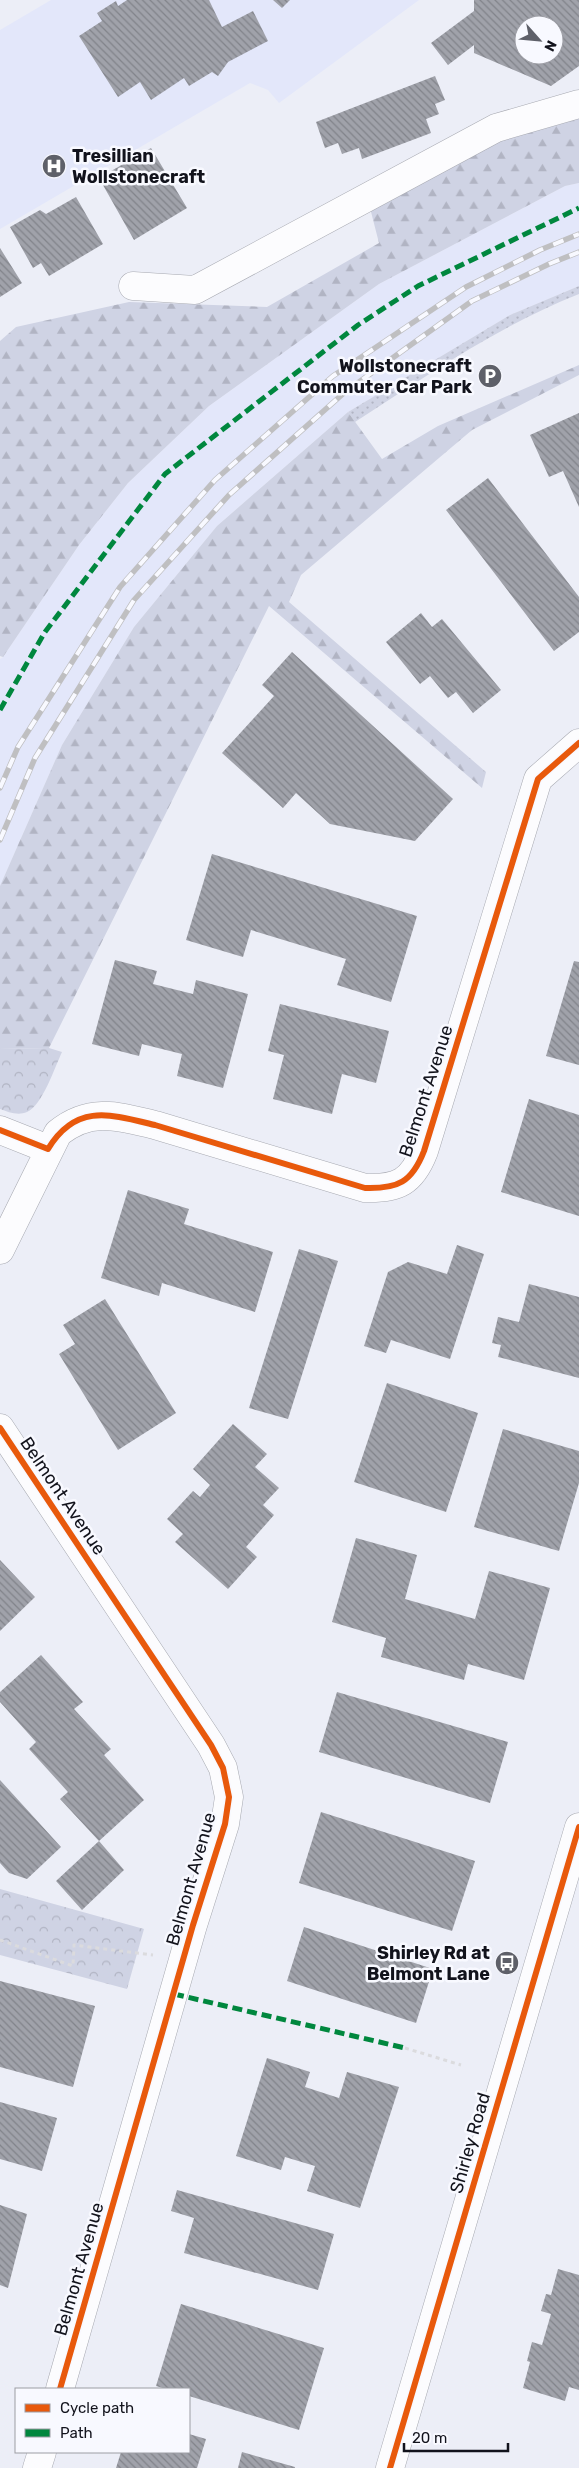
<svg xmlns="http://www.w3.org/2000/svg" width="579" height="2468" viewBox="0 0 579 2468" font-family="Rubik,sans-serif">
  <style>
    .built { fill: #e3e7fa }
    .grass { fill: url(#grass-dots) }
    .forest { fill: url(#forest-firs) }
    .park { fill: url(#park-crowns) }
    .building { fill: url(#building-back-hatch); fill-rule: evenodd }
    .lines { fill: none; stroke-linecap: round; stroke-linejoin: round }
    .minor-casing { stroke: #a7a9b1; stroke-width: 29 }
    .path { stroke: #dbdbde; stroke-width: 3; stroke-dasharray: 4 4; stroke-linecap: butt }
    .minor { stroke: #fcfcfe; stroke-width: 28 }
    .rail-casing { stroke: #bfbfc1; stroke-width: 5.5 }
    .rail { stroke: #f8f9ff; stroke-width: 4; stroke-dasharray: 11; stroke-linecap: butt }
    .quiet { stroke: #00873e; stroke-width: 5; stroke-dasharray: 10 5; stroke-linecap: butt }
    .cycleway-casing { stroke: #f8f9ff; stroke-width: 9 }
    .cycleway { stroke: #e8590c; stroke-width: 6 }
    .labels { text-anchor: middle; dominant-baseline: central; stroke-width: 5; stroke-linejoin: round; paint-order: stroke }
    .poi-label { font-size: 18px; font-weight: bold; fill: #12131c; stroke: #f8f9ff; text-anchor: end }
    .street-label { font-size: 18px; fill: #12131c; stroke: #f8f9ff }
  </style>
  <defs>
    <pattern id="grass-dots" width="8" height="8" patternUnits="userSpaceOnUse" patternTransform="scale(1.25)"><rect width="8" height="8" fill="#cfd3e4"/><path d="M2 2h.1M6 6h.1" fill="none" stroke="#b1b4c3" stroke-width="1.8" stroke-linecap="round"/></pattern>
    <pattern id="forest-firs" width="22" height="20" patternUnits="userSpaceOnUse" patternTransform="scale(1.25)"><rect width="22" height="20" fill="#cfd3e4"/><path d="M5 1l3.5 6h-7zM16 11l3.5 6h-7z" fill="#b1b4c3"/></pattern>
    <pattern id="park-crowns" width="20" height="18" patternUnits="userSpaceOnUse" patternTransform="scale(1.25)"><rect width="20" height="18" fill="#cfd3e4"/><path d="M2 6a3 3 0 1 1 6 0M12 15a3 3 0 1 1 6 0" fill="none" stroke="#b1b4c3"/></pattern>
    <pattern id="building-back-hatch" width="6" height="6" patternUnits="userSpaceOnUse" patternTransform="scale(1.25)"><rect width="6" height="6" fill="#a0a2aa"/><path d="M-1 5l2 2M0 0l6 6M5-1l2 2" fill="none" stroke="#81838a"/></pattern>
  </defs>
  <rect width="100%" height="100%" fill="#eceef7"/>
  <path class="built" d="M51 0H419L279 103 268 90 250 83 0 229V30Z
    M579 183V286L510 315 348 412 217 526 134 627 62 745 0 886V659L3 657 79 545 128 483 209 406 379 284 565 186Z"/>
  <path class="grass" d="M579 286V294C498 326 428 375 355 422L348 412 510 315Z"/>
  <path class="forest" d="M579 118V183L565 186 379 284 209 406 128 483 79 545 3 657 0 656V341L16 327 129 302 267 307 379 243 369 204 503 140Z
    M579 365V375L472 430 301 575 289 602 486 772 482 788 269 606 49 1048 0 1049V886L62 745 134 627 217 526 348 412 382 459 438 426Z"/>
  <path class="park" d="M49 1048 62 1052C55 1067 42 1106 27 1112 18 1116 8 1112 0 1109V1049Z
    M0 1889 144 1929 127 1989 0 1955Z"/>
  <path class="building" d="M127 0H209L222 27 253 11 268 41 228 62 218 76 212 72 189 86 184 78 151 100 140 82 118 97 79 36 102 21 97 13 116 1 118 6Z
    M273 0H290L282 8Z
    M474 0H579V66L551 86 474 53V45L448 65 431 43 474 11ZM524 25H554V55H524Z
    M435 76 445 100 435 104 439 114 426 119 431 133 362 159 359 148 342 154 338 143 325 148 316 122Z
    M151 148 187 208 134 240 99 178Z
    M76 197 103 244 49 276 41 263 33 268 10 227 40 210 46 214Z
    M0 248 22 283 0 297Z
    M579 413V507L563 471 549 477 530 435Z
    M488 478 579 597V632L554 651 446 510Z
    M421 613 432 627 442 619 501 690 473 713 456 692 448 698 430 676 420 684 386 642Z
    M292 652 453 799 415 841 330 824 296 793 283 808 222 753 274 696 262 685Z
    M212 854 417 916 391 1002 337 985 346 959 251 930 243 957 186 940Z
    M115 960 157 971 153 984 193 994 196 980 248 994 223 1088 177 1076 182 1054 142 1044 139 1056 92 1044Z
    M574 961 579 962V1065L546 1056Z
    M280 1004 389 1031 376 1083 342 1074 332 1114 273 1099 284 1055 268 1051Z
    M529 1099 579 1115V1216L501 1192Z
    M128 1190 189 1209 184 1224 273 1252 255 1312 162 1283 159 1296 101 1278Z
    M457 1245 484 1254 450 1359 391 1340 386 1353 364 1346 388 1272 408 1262 447 1274Z
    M299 1249 338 1261 288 1419 249 1408Z
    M529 1284 579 1297V1378L498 1357 501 1345 492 1343 498 1317 519 1322Z
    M105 1299 176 1413 118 1450 59 1354 75 1344 63 1325Z
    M387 1383 478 1413 446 1512 354 1482Z
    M233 1424 267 1454 255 1467 279 1488 263 1505 274 1515 246 1547 257 1557 228 1589 175 1542 183 1534 167 1519 193 1491 200 1497 210 1485 193 1469Z
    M503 1429 579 1451V1483L559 1551 474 1527Z
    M356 1538 417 1555 405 1599 475 1619 489 1571 550 1588 524 1680 468 1664 464 1680 381 1657 386 1638 332 1622Z
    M0 1560 35 1597 0 1631Z
    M41 1655 83 1702 74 1709 111 1749 104 1755 144 1800 99 1841 60 1799 68 1792 29 1749 36 1742 0 1702V1692Z
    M337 1692 508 1742 490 1803 319 1752Z
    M0 1780 61 1847 27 1879 9 1873 0 1863Z
    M321 1812 475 1861 452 1931 299 1883Z
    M99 1841 124 1870 82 1910 56 1881Z
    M304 1927 433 1969 416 2023 287 1981Z
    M0 1981 95 2006 73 2087 0 2067Z
    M267 2058 310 2072 305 2087 339 2098 347 2072 399 2087 360 2208 307 2191 315 2166 285 2157 281 2170 236 2156Z
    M0 2102 57 2118 42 2171 0 2159Z
    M177 2190 334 2234 318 2290 184 2253 194 2218 171 2211Z
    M0 2205 27 2214 8 2288 0 2285Z
    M558 2269 579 2275V2390L569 2387 565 2401 523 2388 530 2362 527 2361 532 2342 542 2345 551 2314 541 2311 546 2294 551 2295Z
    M181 2304 324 2348 299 2430 189 2396V2389H166L156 2386Z
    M189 2434 206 2439 197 2468H116L121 2452H189Z
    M242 2452 295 2467V2468H238Z"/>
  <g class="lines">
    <g class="minor-casing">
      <path id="minor" d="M133 286 195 290 496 128 579 104
        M0 1130 48 1149
        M0 1250 58 1133C90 1107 118 1116 155 1125L365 1188C398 1189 412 1182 424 1151L538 779 579 743
        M0 1428 211 1745 223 1768 229 1797 225 1824 193 1925 60 2389
        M37 2468 42 2452
        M390 2468 579 1827"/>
    </g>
    <path class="path" d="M0 1940 73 1966 74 1945 153 1955
      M405 2048 461 2065"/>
    <use href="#minor" class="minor"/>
    <g class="rail-casing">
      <path id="rail" d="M0 788 18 747 120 587 215 480 333 376 466 287 540 250 579 234
        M0 840 35 758 134 600 229 495 345 392 472 301 549 264 579 252"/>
    </g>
    <use href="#rail" class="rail"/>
    <path class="quiet" d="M0 710 45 632 165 474 358 325 418 286 579 208
      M174 1994 405 2048"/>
    <g class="cycleway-casing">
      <path id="cycleway" d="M0 1130 48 1149C76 1103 110 1114 155 1125L365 1188C398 1189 412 1182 424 1151L538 779 579 743
        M0 1428 211 1745 223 1768 229 1797 225 1824 193 1925 60 2389
        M390 2468 579 1827"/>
    </g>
    <use href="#cycleway" class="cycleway"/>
  </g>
  <defs>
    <g id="hospital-disc" transform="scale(1.25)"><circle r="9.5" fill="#5e6069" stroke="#f8f9ff"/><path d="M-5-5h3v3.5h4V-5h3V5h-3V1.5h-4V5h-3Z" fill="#fff"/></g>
    <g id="parking-disc" transform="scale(1.25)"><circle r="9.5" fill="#5e6069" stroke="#f8f9ff"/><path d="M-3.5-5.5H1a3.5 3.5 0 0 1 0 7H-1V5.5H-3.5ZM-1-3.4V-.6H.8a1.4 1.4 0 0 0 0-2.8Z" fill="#fff"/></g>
    <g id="bus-disc" transform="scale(1.25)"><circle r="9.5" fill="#5e6069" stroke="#f8f9ff"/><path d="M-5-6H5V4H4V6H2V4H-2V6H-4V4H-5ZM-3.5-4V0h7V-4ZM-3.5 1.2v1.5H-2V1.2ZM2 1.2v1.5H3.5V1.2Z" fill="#fff"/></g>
  </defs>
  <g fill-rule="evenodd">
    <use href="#hospital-disc" x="54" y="166"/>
    <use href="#parking-disc" x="490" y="376"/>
    <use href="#bus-disc" x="507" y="1963"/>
  </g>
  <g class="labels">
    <g class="poi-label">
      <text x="72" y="156" text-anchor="start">Tresillian<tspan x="72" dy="21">Wollstonecraft</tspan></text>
      <text x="472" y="366">Wollstonecraft<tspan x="472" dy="21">Commuter Car Park</tspan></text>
      <text x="490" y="1953">Shirley Rd at<tspan x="490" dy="21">Belmont Lane</tspan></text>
    </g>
    <g class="street-label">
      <text transform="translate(426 1091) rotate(-72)">Belmont Avenue</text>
      <text transform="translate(63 1496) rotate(56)">Belmont Avenue</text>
      <text transform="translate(191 1879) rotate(-74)">Belmont Avenue</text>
      <text transform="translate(470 2143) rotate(-74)">Shirley Road</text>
      <text transform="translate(79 2269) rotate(-74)">Belmont Avenue</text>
    </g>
  </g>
  <rect x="15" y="2388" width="175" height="65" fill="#f8f9ff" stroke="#9c9da4"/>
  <rect x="25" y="2404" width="25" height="8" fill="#e8590c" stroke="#9c9da4"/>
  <text x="60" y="2413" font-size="15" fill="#12131c">Cycle path</text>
  <rect x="25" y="2429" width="25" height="8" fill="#00873e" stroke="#9c9da4"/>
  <text x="60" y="2438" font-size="15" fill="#12131c">Path</text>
  <g transform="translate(539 40) rotate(117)"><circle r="24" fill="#f8f9ff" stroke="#9c9da4"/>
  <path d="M0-4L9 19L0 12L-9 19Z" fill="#5e6069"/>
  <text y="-8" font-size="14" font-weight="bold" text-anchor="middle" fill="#12131c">N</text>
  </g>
  <path d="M404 2443v8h104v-8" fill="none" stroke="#12131c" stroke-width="2.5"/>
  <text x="412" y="2443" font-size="15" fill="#12131c" stroke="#f8f9ff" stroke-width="4" paint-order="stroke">20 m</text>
</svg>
